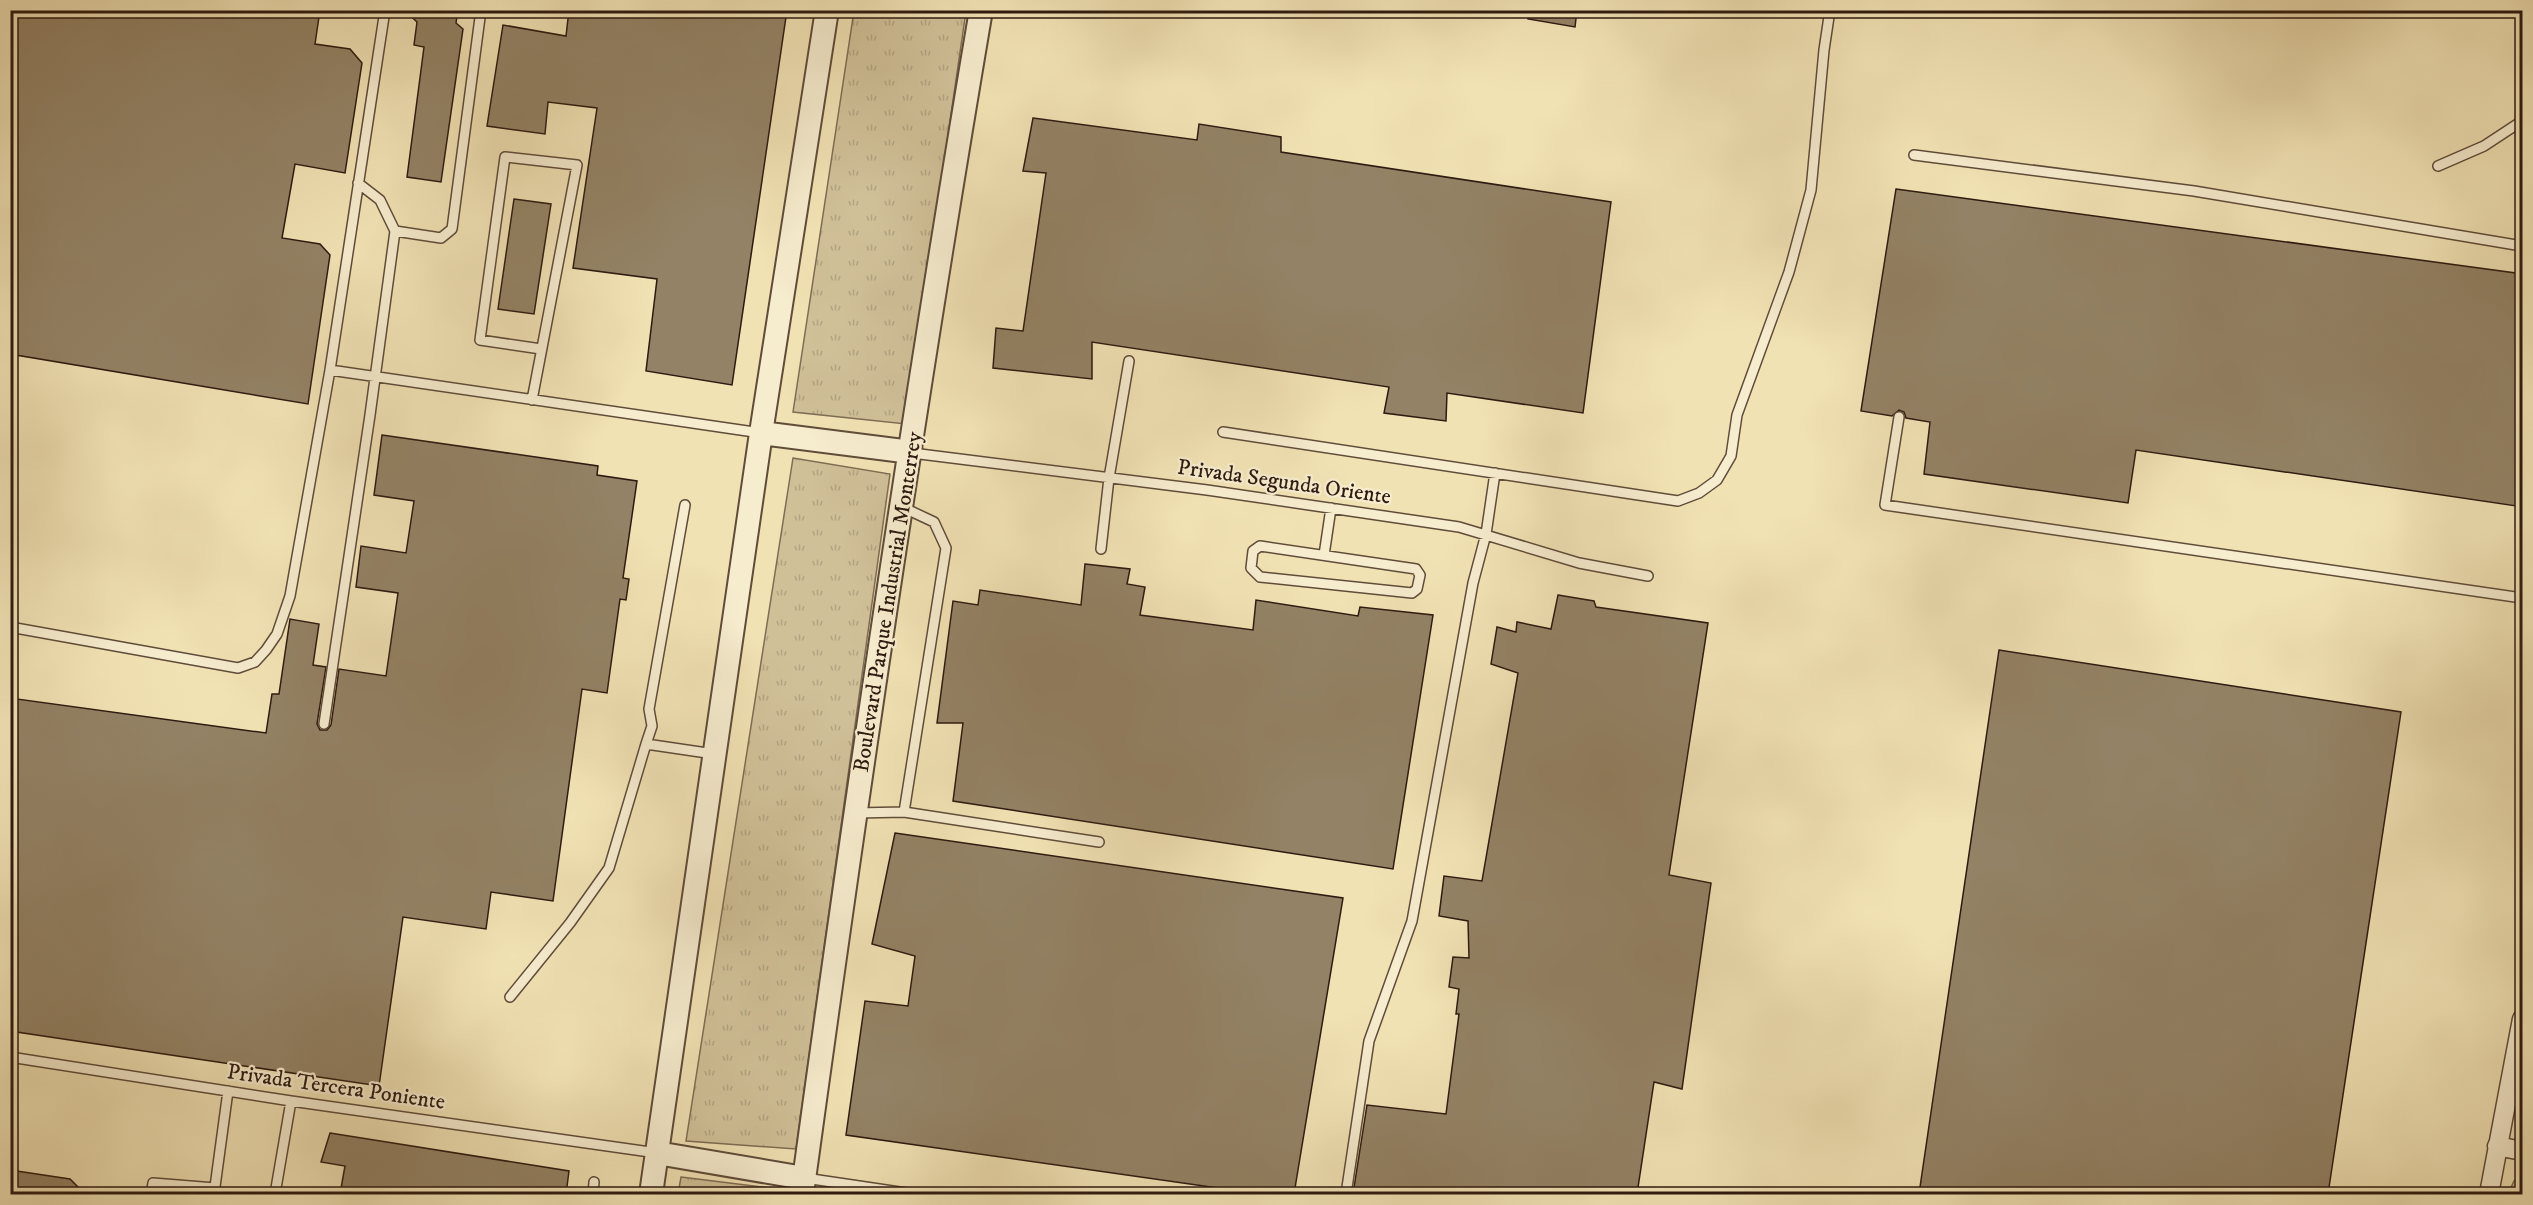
<svg xmlns="http://www.w3.org/2000/svg" width="2533" height="1205" viewBox="0 0 2533 1205" font-family="'IM FELL DW Pica',serif">
  <style>
    .grass { fill: url(#grass-tufts); stroke: #7f6d54; stroke-width: 1.5 }
    .building { fill: #938265; stroke: #2e1a10; stroke-width: 1.5 }
    .lines { fill: none; stroke-linecap: round; stroke-linejoin: round }
    .service-casing { stroke: #5f4c39; stroke-width: 12 }
    .minor-casing { stroke: #5f4c39; stroke-width: 21 }
    .tertiary-casing { stroke: #5f4c39; stroke-width: 26 }
    .service { stroke: #f6ecce; stroke-width: 9 }
    .minor { stroke: #f6ecce; stroke-width: 18 }
    .tertiary { stroke: #f6ecce; stroke-width: 22 }
    .labels { text-anchor: middle; dominant-baseline: central; stroke-width: 4.5; stroke-linejoin: round; paint-order: stroke }
    .street-label { font-size: 22px; fill: #2e1a10; stroke: #f6ecce }
  </style>
  <defs>
    <pattern id="grass-tufts" width="24" height="20" patternUnits="userSpaceOnUse" patternTransform="scale(1.5)"><rect width="24" height="20" fill="#d0c098"/><path d="M3 7l-1-3M5 7V3M7 7l1-3M15 17l-1-3M17 17v-4M19 17l1-3" fill="none" stroke="#b3a482"/></pattern>
  </defs>
  <rect width="100%" height="100%" fill="#f1e2b4"/>
  <filter id="stains"><feTurbulence type="fractalNoise" baseFrequency=".00333" numOctaves="4"/><feColorMatrix values="0 0 0 0 .2 0 0 0 0 .09 0 0 0 0 .02 0 0 0 .5 -.17"/></filter>
  <radialGradient id="worn" r=".72"><stop offset=".6" stop-color="#630" stop-opacity="0"/><stop offset="1" stop-color="#630" stop-opacity=".3"/></radialGradient>
  <path class="grass" d="M854 11H966L906 424 793 412Z
    M793 458 890 474 796 1149 686 1141Z
    M2522 1175V1194H2508L2514 1181Z
    M681 1177 786 1190 785 1194H678Z"/>
  <path class="building" d="M10 10H320L315 44 350 49 362 63 345 173 295 164 282 238 320 244 330 255 308 404 10 354Z
    M404 10H458L456 23 463 29 441 182 407 177 424 47 414 45 417 22Z
    M569 10H787L732 385 646 371 657 279 573 268 597 108 548 102 545 134 487 126 503 25 566 36Z
    M1529 10H1577L1575 27 1528 19Z
    M1033 118 1197 140 1199 124 1281 137V152L1611 202 1583 413 1447 393 1446 421 1384 413 1389 387 1092 342V379L993 368 996 328 1023 331 1046 173 1023 171Z
    M1896 189 2523 274V507L2136 450 2128 503 1924 474 1930 422 1906 418 1904 412 1899 410 1892 416 1861 411Z
    M514 199 551 204 534 314 498 309Z
    M382 435 598 466 597 475 637 481 623 578 629 579 626 600 620 599 607 693 582 689 553 901 491 892 486 929 403 917 379 1086 10 1031V698L266 733 272 694H279L290 619 319 624 313 665 326 667 317 724 320 730H327L331 725 339 669 386 676 398 593 356 587 361 546 406 553 414 501 374 495Z
    M1085 564 1130 569 1127 584 1145 587 1140 615 1253 630 1256 600 1358 616 1360 607 1433 615 1393 869 953 801 963 723H937L953 601 978 605 980 590 1081 605Z
    M1558 595 1594 601 1596 607 1708 623 1669 875 1711 883 1682 1089 1654 1082 1637 1194H1353L1367 1105 1446 1114 1459 1014H1456L1459 989 1449 987 1453 957 1469 958 1468 921 1439 916 1444 876 1482 881 1518 673 1491 664 1497 627 1516 632 1517 622 1551 629Z
    M1999 650 2401 712 2328 1194H1919Z
    M895 833 1343 898 1294 1194H1260L846 1135 865 1001 908 1006 915 956 872 944Z
    M330 1133 569 1171 566 1194H340L345 1166 321 1162Z
    M10 1170 70 1179 85 1194H10Z"/>
  <g class="lines">
    <g class="service-casing">
      <path id="service" d="M1914 155 2194 191 2522 246
        M2438 166 2484 146 2522 121
        M395 231 441 238 452 229 481 10
        M330 370 761 433
        M532 400 577 165 505 157 480 340 541 349
        M1899 417 1885 505 2522 598
        M1223 432 1678 501 1699 493 1717 480 1731 456 1737 415 1789 272 1811 190 1824 50 1830 10
        M912 453 1207 490 1459 527 1579 563 1648 576
        M685 505 649 709 652 726 646 744 714 754
        M1260 546 1416 569 1420 575 1417 589 1412 593 1260 577 1251 568 1253 551Z
        M1101 549 1109 478 1129 361
        M1324 555 1331 508
        M10 627 238 668 255 662 266 650 277 634 290 596 330 370 385 10
        M324 724 370 415 395 231 380 200 358 183
        M904 812 1099 842
        M856 813 904 812 946 548 934 522 902 507
        M510 997 570 923 609 868 646 744
        M10 1057 291 1101 657 1153
        M805 1178 913 1194
        M151 1194 153 1183 215 1188
        M214 1194 228 1091
        M275 1194 291 1101
        M593 1194 594 1182
        M1346 1194 1369 1041 1412 921 1473 583 1486 534 1495 473"/>
    </g>
    <g class="minor-casing">
      <path id="minor" d="M2497 1146 2522 1151
        M2489 1194 2522 1019"/>
    </g>
    <g class="tertiary-casing">
      <path id="tertiary" d="M761 433 911 452
        M657 1153 804 1178
        M651 1194 761 433 827 10
        M802 1194C856 799 914 404 981 10"/>
    </g>
    <use href="#service" class="service"/>
    <use href="#minor" class="minor"/>
    <use href="#tertiary" class="tertiary"/>
  </g>
  <g class="labels">
    <g class="street-label">
      <text transform="translate(1284 482) rotate(8)">Privada Segunda Oriente</text>
      <text transform="translate(888 602) rotate(-81)">Boulevard Parque Industrial Monterrey</text>
      <text transform="translate(336 1087) rotate(8)">Privada Tercera Poniente</text>
    </g>
  </g>
  <rect width="2533" height="1205" fill="none" stroke="#f1e2b4" stroke-width="36"/>
  <rect x="12" y="12" width="2509" height="1181" fill="none" stroke="#2e1a10" stroke-width="3"/>
  <rect x="18" y="18" width="2497" height="1169" fill="none" stroke="#2e1a10" stroke-width="1.5"/>
  <rect width="100%" height="100%" filter="url(#stains)"/>
  <rect width="100%" height="100%" fill="url(#worn)"/>
</svg>
